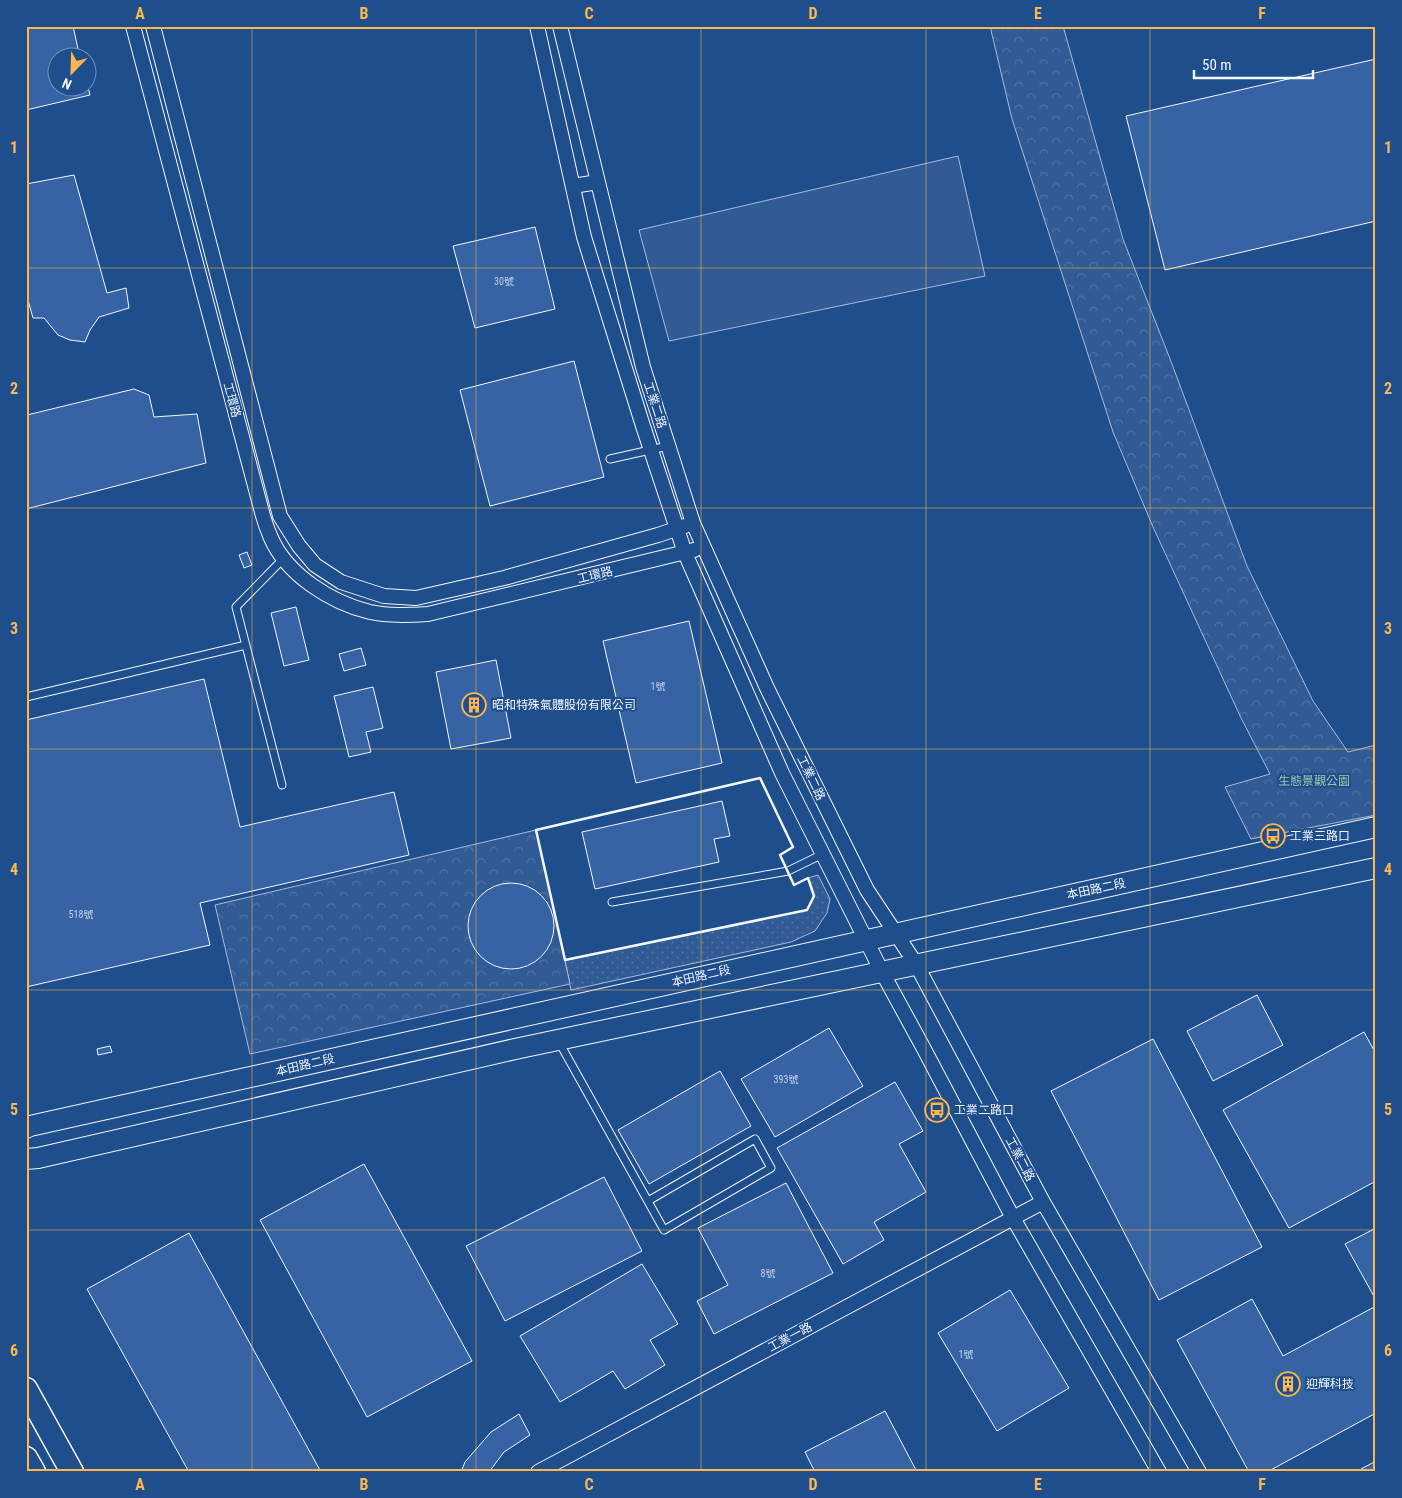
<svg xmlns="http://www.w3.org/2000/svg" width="1402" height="1498" viewBox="0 0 1402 1498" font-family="'Roboto Condensed','Noto Sans TC',sans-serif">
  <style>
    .grass { fill: url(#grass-dots); stroke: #a8bbd7 }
    .park { fill: url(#park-crowns); stroke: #a8bbd7 }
    .pitch { fill: #305b95; stroke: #a8bbd7 }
    .building { fill: #3563a3; stroke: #f2f6ff }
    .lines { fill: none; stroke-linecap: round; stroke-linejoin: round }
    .lane-casing { stroke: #f2f6ff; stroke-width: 9 }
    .street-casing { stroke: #f2f6ff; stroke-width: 16 }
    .secondary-casing { stroke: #f2f6ff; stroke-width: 22 }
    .primary-casing { stroke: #f2f6ff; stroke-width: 25 }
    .lane { stroke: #1f4e8c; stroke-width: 7 }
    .street { stroke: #1f4e8c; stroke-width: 14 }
    .secondary { stroke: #1f4e8c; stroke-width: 20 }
    .primary { stroke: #1f4e8c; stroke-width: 22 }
    .wall { stroke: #f2f6ff; stroke-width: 2.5 }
    .grid { fill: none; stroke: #ffb74d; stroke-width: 1; stroke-opacity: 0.55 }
    .labels { text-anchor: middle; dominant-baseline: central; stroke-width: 4; stroke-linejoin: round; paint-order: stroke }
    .number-label { font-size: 10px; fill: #c3d1e8 }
    .street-label { font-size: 12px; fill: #f2f6ff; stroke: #1f4e8c }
    .poi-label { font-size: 12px; fill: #f2f6ff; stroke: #1f4e8c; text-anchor: start }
    .park-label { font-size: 12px; fill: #97c8a6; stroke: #1f4e8c }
    .neatline { fill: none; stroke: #ffb74d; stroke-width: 2 }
    .grid-label { font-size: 16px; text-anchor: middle; font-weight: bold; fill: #ffb74d }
  </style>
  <defs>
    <pattern id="grass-dots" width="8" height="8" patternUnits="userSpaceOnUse" patternTransform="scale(1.25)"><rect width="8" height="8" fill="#305b95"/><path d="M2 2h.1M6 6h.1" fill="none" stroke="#4e73a5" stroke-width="1.8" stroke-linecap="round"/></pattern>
    <pattern id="park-crowns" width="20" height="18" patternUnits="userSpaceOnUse" patternTransform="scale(1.25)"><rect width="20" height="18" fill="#305b95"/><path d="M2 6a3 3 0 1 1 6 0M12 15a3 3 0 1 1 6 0" fill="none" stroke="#4e73a5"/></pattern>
  </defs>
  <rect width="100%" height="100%" fill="#1f4e8c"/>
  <path class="grass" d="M818 875 830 899 827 913 815 931 791 942 571 990 565 960 807 910 814 896 808 878Z"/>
  <path class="park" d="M990 26H1063L1123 239 1172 364 1247 566 1313 701 1348 752 1376 745V815L1251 839 1225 787 1270 774 1241 718 1153 527 1113 432 1012 119Z
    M536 830 570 984 250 1054 215 905Z"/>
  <path class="pitch" d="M958 156 985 276 669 341 639 230Z"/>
  <path class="building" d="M26 26H73L80 58H58V88L88 87 90 95 26 110Z
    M1376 59V221L1165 270 1126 116Z
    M74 175 107 293 126 288 129 308 99 317 90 330 85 342 70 340 58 335 44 318H33L26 293V184Z
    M535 227 555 309 475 328 453 246Z
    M574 361 604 477 490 506 460 390Z
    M134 389 149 395 154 417 197 414 206 463 26 509V411L27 415Z
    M247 552 252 565 244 568 239 555Z
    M296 607 309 660 284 666 271 613Z
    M689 621 722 763 636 783 603 641Z
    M361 648 366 665 344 671 339 654Z
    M496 660 511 738 451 749 436 672Z
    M204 679 240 827 394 792 409 855 200 903 210 945 26 987V720Z
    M373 687 383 728 366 732 371 752 349 757 334 696Z
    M722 801 730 836 714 839 719 862 595 889 582 832Z
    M468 926a43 43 0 1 1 86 0a43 43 0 1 1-86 0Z
    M1257 995 1283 1045 1213 1081 1187 1031Z
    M829 1028 863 1086 775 1137 741 1079Z
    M1364 1032 1376 1054V1181L1289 1228 1223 1110Z
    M1153 1039 1262 1247 1159 1300 1051 1091Z
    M110 1046 112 1052 98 1055 97 1049Z
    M720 1071 751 1126 649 1184 618 1130Z
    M895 1082 923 1131 899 1144 926 1192 874 1222 884 1240 843 1264 777 1148Z
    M364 1164 472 1361 367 1417 260 1220Z
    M604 1177 642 1251 505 1321 466 1246Z
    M786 1183 833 1273 714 1334 697 1301 728 1285 698 1228Z
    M1376 1228V1300L1345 1244Z
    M189 1233 321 1472H189L87 1289Z
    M642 1264 678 1324 650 1340 665 1365 625 1389 613 1371 560 1402 520 1336Z
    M1010 1290 1069 1388 997 1431 938 1333Z
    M1252 1299 1283 1356 1376 1306V1413L1267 1472H1249L1177 1340Z
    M885 1411 917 1472H815L805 1452Z
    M519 1414 530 1435 504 1452 489 1472H461L465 1462 491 1432Z
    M1376 1461V1472H1362L1361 1469Z"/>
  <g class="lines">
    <g class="lane-casing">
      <path id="lane" d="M610 459 668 446
        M26 697 246 645
        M282 785 236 607 284 558
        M612 902 788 871 823 854
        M559 1042 664 1230 771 1168 755 1139 648 1201"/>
    </g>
    <g class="street-casing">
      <path id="street" d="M133 26 263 516C265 523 268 531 271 538 287 575 332 603 370 612 389 616 409 615 428 614L694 550
        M153 26 280 516 299 546 315 565 341 582 384 596 416 598 504 578 658 535 685 526
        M537 26 584 237 643 426 685 553 782 773 882 972 924 1049 1013 1218 1159 1472
        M560 26 643 367 693 523 767 688 867 890 916 964 1043 1202 1199 1472
        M573 186 598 182
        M538 1472 1043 1202"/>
    </g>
    <g class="secondary-casing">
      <path id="secondary" d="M26 1128 30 1126 1376 827
        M26 1159 38 1158 515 1049 1376 868"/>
    </g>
    <g class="primary-casing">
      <path id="primary" d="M26 1389 72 1472
        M26 1458 34 1472"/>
    </g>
    <use href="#lane" class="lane"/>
    <use href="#street" class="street"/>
    <use href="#secondary" class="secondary"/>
    <use href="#primary" class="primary"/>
    <path class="wall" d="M760 778 793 847 780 855 794 885 808 878 814 896 807 910 565 960 536 830Z"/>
  </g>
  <path class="grid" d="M252 26V1472M476 26V1472M701 26V1472M926 26V1472M1150 26V1472M26 268H1376M26 508H1376M26 749H1376M26 990H1376M26 1230H1376"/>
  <defs>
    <g id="building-ring" transform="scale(1.25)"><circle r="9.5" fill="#1f4e8c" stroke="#ffb74d" stroke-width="1.5"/><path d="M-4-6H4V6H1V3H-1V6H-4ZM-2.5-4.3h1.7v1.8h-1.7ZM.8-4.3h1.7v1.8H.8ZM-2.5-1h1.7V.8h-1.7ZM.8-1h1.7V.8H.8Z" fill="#ffb74d"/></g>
    <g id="bus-ring" transform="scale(1.25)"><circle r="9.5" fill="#1f4e8c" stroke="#ffb74d" stroke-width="1.5"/><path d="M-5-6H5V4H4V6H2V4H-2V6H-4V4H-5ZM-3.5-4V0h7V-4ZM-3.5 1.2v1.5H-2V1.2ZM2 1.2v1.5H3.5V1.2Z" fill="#ffb74d"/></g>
  </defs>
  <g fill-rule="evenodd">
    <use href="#building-ring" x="474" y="705"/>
    <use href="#bus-ring" x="1273" y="836"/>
    <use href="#bus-ring" x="937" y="1110"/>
    <use href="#building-ring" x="1288" y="1384"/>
  </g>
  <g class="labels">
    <g class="number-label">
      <text x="504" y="281">30號</text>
      <text x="658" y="686">1號</text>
      <text x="81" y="914">518號</text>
      <text x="786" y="1079">393號</text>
      <text x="768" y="1273">8號</text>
      <text x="966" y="1354">1號</text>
    </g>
    <g class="street-label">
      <text transform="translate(232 400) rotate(75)">工環路</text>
      <text transform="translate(655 405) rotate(72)">工業二路</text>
      <text transform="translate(595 575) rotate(-13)">工環路</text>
      <text transform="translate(811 778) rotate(64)">工業二路</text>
      <text transform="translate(1096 889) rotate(-12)">本田路二段</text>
      <text transform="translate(701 976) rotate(-13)">本田路二段</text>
      <text transform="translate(305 1065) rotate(-13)">本田路二段</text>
      <text transform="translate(1020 1159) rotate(62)">工業二路</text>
      <text transform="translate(790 1337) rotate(-28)">工業一路</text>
    </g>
    <g class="poi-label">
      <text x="492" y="705">昭和特殊氣體股份有限公司</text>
      <text x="1290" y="836">工業三路口</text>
      <text x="954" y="1110">工業二路口</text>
      <text x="1306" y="1384">迎輝科技</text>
    </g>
    <g class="park-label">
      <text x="1314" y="781">生態景觀公園</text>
    </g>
  </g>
  <rect width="1402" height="1498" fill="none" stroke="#1f4e8c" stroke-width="55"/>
  <g transform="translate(72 72) rotate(203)"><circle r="24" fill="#1f4e8c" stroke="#7391ba"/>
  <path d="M0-4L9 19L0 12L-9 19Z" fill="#ffb74d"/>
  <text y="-8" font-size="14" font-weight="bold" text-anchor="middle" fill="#f2f6ff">N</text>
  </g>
  <path d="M1194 70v8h119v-8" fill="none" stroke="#f2f6ff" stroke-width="2.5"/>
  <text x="1202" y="70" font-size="15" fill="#f2f6ff" stroke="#1f4e8c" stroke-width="4" paint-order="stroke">50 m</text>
  <rect x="28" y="28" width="1346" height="1442" class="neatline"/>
  <g class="grid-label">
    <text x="140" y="19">A</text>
    <text x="364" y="19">B</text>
    <text x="589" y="19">C</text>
    <text x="813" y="19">D</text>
    <text x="1038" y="19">E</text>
    <text x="1262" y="19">F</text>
    <text x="14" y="153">1</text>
    <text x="1388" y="153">1</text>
    <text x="14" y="394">2</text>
    <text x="1388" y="394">2</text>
    <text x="14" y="634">3</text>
    <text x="1388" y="634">3</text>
    <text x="14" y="875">4</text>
    <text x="1388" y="875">4</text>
    <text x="14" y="1115">5</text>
    <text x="1388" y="1115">5</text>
    <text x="14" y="1356">6</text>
    <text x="1388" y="1356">6</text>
    <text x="140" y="1490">A</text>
    <text x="364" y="1490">B</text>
    <text x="589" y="1490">C</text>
    <text x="813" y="1490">D</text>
    <text x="1038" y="1490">E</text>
    <text x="1262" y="1490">F</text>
  </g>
</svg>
